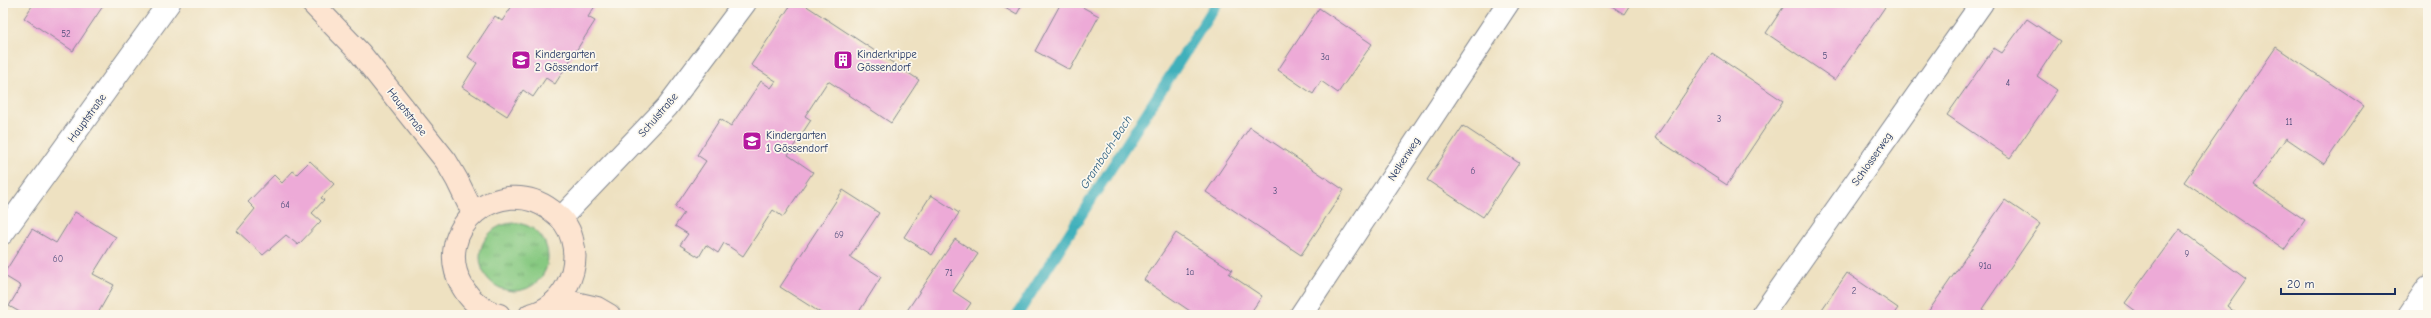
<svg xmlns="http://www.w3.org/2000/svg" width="2431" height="318" viewBox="0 0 2431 318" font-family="'Comic Neue',sans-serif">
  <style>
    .grass { fill: url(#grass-tufts); stroke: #517c70 }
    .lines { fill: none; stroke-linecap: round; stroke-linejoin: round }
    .stream { stroke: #41b0bb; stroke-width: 11 }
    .building { fill: #edaad7 }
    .minor-casing { stroke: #848890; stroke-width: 24 }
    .secondary-casing { stroke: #848890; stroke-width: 24 }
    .minor { stroke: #fff; stroke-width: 22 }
    .secondary { stroke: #fde4d0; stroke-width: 22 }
    .labels { text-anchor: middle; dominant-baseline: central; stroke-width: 3.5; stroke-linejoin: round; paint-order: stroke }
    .number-label { font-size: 9px; fill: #504e7c }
    .poi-label { font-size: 11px; fill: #1b2f5e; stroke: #fbf7ec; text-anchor: start }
    .street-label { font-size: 11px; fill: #1b2f5e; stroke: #fbf7ec }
    .water-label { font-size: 12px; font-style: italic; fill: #285c7f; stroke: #fbf7ec }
  </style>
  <defs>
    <pattern id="grass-tufts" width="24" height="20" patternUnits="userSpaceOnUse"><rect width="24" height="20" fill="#87c981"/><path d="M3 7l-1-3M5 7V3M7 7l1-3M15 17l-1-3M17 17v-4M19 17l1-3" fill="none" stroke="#6ea46d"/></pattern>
  </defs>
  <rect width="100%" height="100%" fill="#fbf7ec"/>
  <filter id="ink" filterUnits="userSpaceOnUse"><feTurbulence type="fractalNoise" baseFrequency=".025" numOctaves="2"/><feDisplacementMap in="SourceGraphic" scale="8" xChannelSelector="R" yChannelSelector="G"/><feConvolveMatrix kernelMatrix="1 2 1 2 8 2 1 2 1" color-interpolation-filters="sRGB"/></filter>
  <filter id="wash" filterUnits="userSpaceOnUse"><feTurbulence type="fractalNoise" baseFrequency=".012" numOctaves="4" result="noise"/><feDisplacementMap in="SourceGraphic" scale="16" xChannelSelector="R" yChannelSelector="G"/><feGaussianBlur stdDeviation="0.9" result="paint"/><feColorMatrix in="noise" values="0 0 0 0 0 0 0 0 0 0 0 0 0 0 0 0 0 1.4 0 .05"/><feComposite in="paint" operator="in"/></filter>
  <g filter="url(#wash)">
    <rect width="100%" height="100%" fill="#eee1c1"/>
    <path class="grass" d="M480 257a34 34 0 1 1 68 0a34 34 0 1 1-68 0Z"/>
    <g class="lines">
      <path class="stream" d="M1017 315 1217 3"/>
    </g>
    <g id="blocks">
      <path class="building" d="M34 3H105L73 51 24 18Z
        M514 3H597L588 17 595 21 555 84 546 78 533 97 523 90 507 116 462 87 477 63 468 57 495 16 502 21Z
        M792 3H802L919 80 891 123 828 81 805 116 811 120 788 155 813 172 783 217 773 210 743 256 724 243 718 253 706 245 699 257 680 245 688 234 675 226 684 213 675 207 706 161 697 155 720 119 731 126 761 81 771 88 776 81 751 65Z
        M998 3H1023L1017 14Z
        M1061 3H1075L1099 16 1070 70 1035 51Z
        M1607 3H1631L1624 14Z
        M1786 3H1879L1885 7 1835 80 1766 33Z
        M1319 8 1372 44 1338 93 1321 81 1313 94 1278 70Z
        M2027 19 2060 41 2037 76 2057 90 2010 158 1947 115 1994 48 2002 53Z
        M2276 47 2364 106 2324 164 2286 138 2254 185 2305 220 2284 250 2184 182Z
        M1712 53 1783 101 1727 185 1655 138Z
        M1463 126 1519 163 1483 217 1427 180Z
        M1250 127 1344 190 1301 255 1206 192Z
        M310 161 334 184 321 198 324 200 312 213 321 221 298 245 286 235 263 255 237 231 255 209 248 202 274 175 282 183 293 171 297 174Z
        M843 190 879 213 850 257 881 277 857 315H824L780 287Z
        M931 195 959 213 932 255 904 237Z
        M2005 200 2040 224 1982 309 1991 315H1926Z
        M75 212 116 237 93 274 114 285 97 315H25L9 306 21 286 3 275 32 229 56 243Z
        M2179 229 2246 279 2227 306 2236 313 2234 315H2141L2125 303Z
        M1176 233 1232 270 1229 274 1262 296 1249 315H1212L1205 311 1202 315H1196L1144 280Z
        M955 239 978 254 953 291 971 303 963 315H904Z
        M1847 273 1898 308 1893 315H1818Z"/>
    </g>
  </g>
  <g filter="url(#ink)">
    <use href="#blocks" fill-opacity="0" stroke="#848890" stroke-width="1"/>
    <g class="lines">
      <g class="minor-casing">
        <path id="minor" d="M561 218 667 107 745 3
          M3 233 169 3
          M1301 315 1508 3
          M1762 315 1982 3
          M2409 315 2428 287"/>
      </g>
      <g class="secondary-casing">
        <path id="secondary" d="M312 3 360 53 446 161 457 180 473 213
          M558 299 597 308 609 315
          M499 315C483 311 470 300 462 286 430 229 500 172 551 210 561 217 569 227 572 239 581 271 563 307 530 315"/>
      </g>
      <use href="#minor" class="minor"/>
      <use href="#secondary" class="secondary"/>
    </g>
  </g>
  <defs>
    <g id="school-square" transform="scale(1)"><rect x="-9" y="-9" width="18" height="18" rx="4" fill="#b5179e" stroke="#fbf7ec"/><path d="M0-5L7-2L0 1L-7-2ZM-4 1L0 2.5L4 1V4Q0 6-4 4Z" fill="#fff"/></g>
    <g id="building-square" transform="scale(1)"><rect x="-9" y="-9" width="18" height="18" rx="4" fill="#b5179e" stroke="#fbf7ec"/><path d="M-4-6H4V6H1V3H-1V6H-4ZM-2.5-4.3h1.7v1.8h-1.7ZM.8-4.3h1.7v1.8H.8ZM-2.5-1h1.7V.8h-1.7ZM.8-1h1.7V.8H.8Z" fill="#fff"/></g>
  </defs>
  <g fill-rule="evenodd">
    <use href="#school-square" x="521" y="60"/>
    <use href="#building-square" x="843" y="60"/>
    <use href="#school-square" x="752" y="141"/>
  </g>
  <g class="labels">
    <g class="number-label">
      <text x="66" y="34">52</text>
      <text x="1825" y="56">5</text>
      <text x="1325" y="57">3a</text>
      <text x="2008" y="83">4</text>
      <text x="1719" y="119">3</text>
      <text x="2289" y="122">11</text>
      <text x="1473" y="171">6</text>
      <text x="1275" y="191">3</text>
      <text x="285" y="205">64</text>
      <text x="839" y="235">69</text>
      <text x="2187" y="254">9</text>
      <text x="58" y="259">60</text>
      <text x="1985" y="266">91a</text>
      <text x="1190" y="272">1a</text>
      <text x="949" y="273">71</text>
      <text x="1854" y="291">2</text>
    </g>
    <g class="poi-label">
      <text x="535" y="54">Kindergarten<tspan x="535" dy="13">2 Gössendorf</tspan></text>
      <text x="857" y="54">Kinderkrippe<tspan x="857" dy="13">Gössendorf</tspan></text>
      <text x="766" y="135">Kindergarten<tspan x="766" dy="13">1 Gössendorf</tspan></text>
    </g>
    <g class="street-label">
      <text transform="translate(407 112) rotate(52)">Hauptstraße</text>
      <text transform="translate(658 115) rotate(-49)">Schulstraße</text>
      <text transform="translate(87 118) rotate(-54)">Hauptstraße</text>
      <text transform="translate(1404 159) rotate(-57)">Nelkenweg</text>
      <text transform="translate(1872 159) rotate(-55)">Schlosserweg</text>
    </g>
    <g class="water-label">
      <text transform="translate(1106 152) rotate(-57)">Grambach-Bach</text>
    </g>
  </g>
  <rect width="2431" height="318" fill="none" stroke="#fbf7ec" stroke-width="16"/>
  <path d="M2281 288v6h114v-6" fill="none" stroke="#1b2f5e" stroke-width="2"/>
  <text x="2287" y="288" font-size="12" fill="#1b2f5e" stroke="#fbf7ec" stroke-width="3" paint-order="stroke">20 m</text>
</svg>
